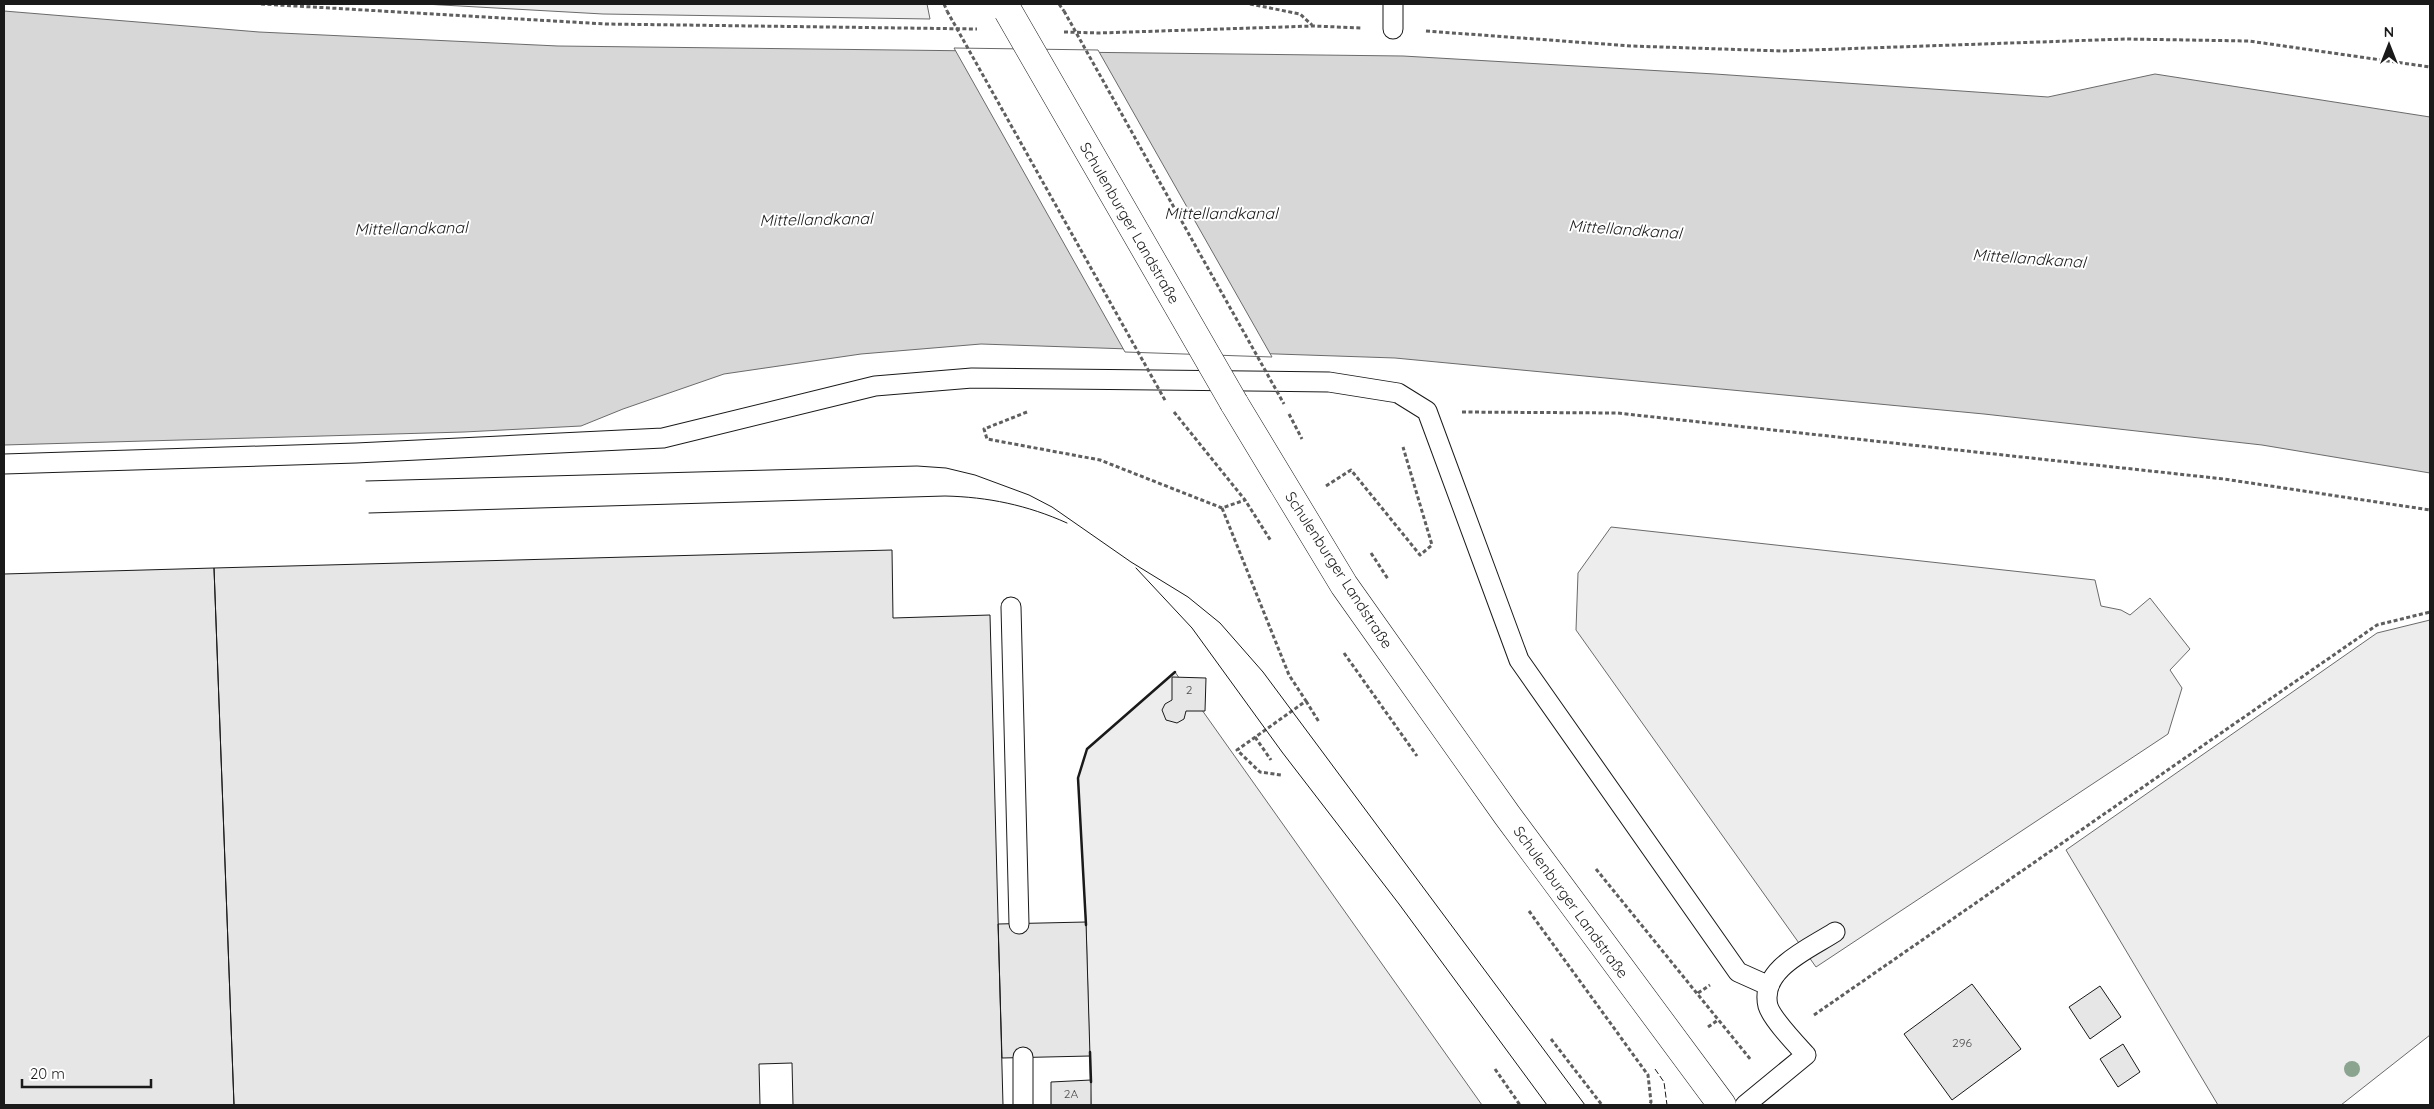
<svg xmlns="http://www.w3.org/2000/svg" width="2434" height="1109" viewBox="0 0 2434 1109" font-family="Quicksand,sans-serif">
  <style>
    .built { fill: #ededed; stroke: #6a6a6a }
    .water { fill: #d7d7d7; stroke: #6a6a6a }
    .pier { fill: #fff; stroke: #6a6a6a }
    .building { fill: #e6e6e6; stroke: #1a1a1a }
    .lines { fill: none; stroke-linecap: round; stroke-linejoin: round }
    .service-casing { stroke: #1a1a1a; stroke-width: 21 }
    .secondary-casing { stroke: #1a1a1a; stroke-width: 29 }
    .path { stroke: #5f5f5f; stroke-width: 3; stroke-dasharray: 4 2.5; stroke-linecap: butt }
    .service { stroke: #fff; stroke-width: 19 }
    .secondary { stroke: #fff; stroke-width: 28 }
    .tram { stroke: #1a1a1a; stroke-width: 1 }
    .secondary-bridge-casing { stroke: #1a1a1a; stroke-width: 29; stroke-linecap: butt }
    .path-bridge { stroke: #5f5f5f; stroke-width: 3; stroke-dasharray: 4 2.5; stroke-linecap: butt }
    .secondary-bridge { stroke: #fff; stroke-width: 28 }
    .fence { stroke: #1a1a1a; stroke-width: 1; stroke-dasharray: 6 2.5; stroke-linecap: butt }
    .wall { stroke: #1a1a1a; stroke-width: 2.5 }
    .tree { fill: #8aa48f }
    .labels { text-anchor: middle; dominant-baseline: central; stroke-width: 4; stroke-linejoin: round; paint-order: stroke }
    .number-label { font-size: 12px; fill: #4d4d4d }
    .street-label { font-size: 15px; fill: #1a1a1a; stroke: #fff }
    .water-label { font-size: 16px; font-style: italic; fill: #1a1a1a; stroke: #fff }
  </style>
  <rect width="100%" height="100%" fill="#fff"/>
  <path class="built" d="M424 4H927L930 19 603 14Z
    M1611 527 2095 580 2101 606 2121 610 2130 615 2150 598 2190 649 2170 670 2182 688 2168 734 1816 967 1576 630 1578 573Z
    M2430 620V1035L2341 1105H2218L2066 850 2377 633Z
    M1175 672 1482 1105H1091L1086 922 1078 778 1087 749Z"/>
  <path class="water" d="M4 11 259 32 558 46 1403 56 1715 74 2048 97 2155 74 2430 117V473L2262 445 1984 414 1395 358 981 344 861 354 724 374 623 409 581 426 464 432 4 445Z"/>
  <path class="pier" d="M954 48 1098 50 1272 357 1125 352Z"/>
  <path class="building" d="M892 550 893 618 990 615 1003 1105H793L792 1063 759 1064 760 1105H234L214 568Z
    M214 568 234 1105H4V574Z
    M1172 677 1206 678 1205 711H1186L1184 719 1177 723 1166 720 1162 710 1165 704 1172 700Z
    M1086 922 1090 1056 1002 1058 998 924Z
    M1972 984 2021 1049 1952 1100 1904 1034Z
    M2100 986 2121 1017 2090 1039 2069 1007Z
    M2123 1044 2140 1072 2118 1087 2100 1059Z
    M1091 1080V1105H1051V1082Z"/>
  <g class="lines">
    <g class="service-casing">
      <path id="service" d="M1393 29V4
        M4 464 356 453 663 438 875 386 972 378 1329 382 1398 393 1427 411 1519 660 1738 972 1767 985
        M1011 607 1019 924
        M1023 1057V1105
        M1745 1105 1806 1055C1796 1044 1772 1019 1768 1006 1759 969 1809 949 1835 932"/>
    </g>
    <g class="secondary-casing">
      <path id="secondary" d="M1234 403 1344 585 1507 815 1722 1105"/>
    </g>
    <path class="path" d="M261 4 606 24 977 29
      M944 4 947 11
      M1059 4 1064 11
      M1250 4 1300 14 1312 25
      M1426 31 1631 46 1782 51 2125 39 2249 41 2430 67
      M1064 32 1099 33 1313 26 1362 28
      M1027 412 984 429 987 439 1100 460 1222 508 1245 500
      M1174 412 1245 500 1271 541
      M1462 412 1617 413 2224 479 2430 510
      M1289 414 1302 439
      M1326 486 1351 470 1420 555 1432 545 1403 447
      M1222 508 1289 675 1306 701 1237 750 1260 772 1281 775
      M1371 553 1388 579
      M1344 653 1417 756
      M1306 701 1319 722
      M1255 737 1271 760
      M1596 869 1751 1060
      M1529 911 1648 1075 1651 1102 1649 1105
      M1698 993 1710 985
      M1814 1015 2377 625 2430 612
      M1708 1027 1718 1020
      M1551 1039 1602 1105
      M1495 1069 1520 1105"/>
    <use href="#service" class="service"/>
    <use href="#secondary" class="secondary"/>
    <path class="tram" d="M366 481 917 466 946 468 975 475 1029 495 1052 507 1131 562 1188 597 1220 623 1263 672 1585 1105
      M369 513 945 496C988 497 1027 505 1067 523
      M1136 568 1192 628 1282 752 1399 904 1547 1105"/>
    <g class="secondary-bridge-casing">
      <path id="secondary-bridge" d="M1008 11 1234 403"/>
    </g>
    <path class="path-bridge" d="M947 11 1166 402
      M1064 11 1284 404"/>
    <use href="#secondary-bridge" class="secondary-bridge"/>
    <path class="fence" d="M1655 1069 1664 1082 1667 1105"/>
    <path class="wall" d="M1086 925 1078 778 1087 749 1175 672
      M1090 1052 1091 1082"/>
  </g>
  <circle class="tree" cx="2352" cy="1069" r="8"/>
  <g class="labels">
    <g class="number-label">
      <text x="1189" y="689">2</text>
      <text x="1962" y="1042">296</text>
      <text x="1071" y="1093">2A</text>
    </g>
    <g class="street-label">
      <text transform="translate(1130 223) rotate(60)">Schulenburger Landstraße</text>
      <text transform="translate(1339 570) rotate(57)">Schulenburger Landstraße</text>
      <text transform="translate(1571 902) rotate(54)">Schulenburger Landstraße</text>
    </g>
    <g class="water-label">
      <text x="1221" y="213">Mittellandkanal</text>
      <text transform="translate(816 219) rotate(-1)">Mittellandkanal</text>
      <text transform="translate(411 228) rotate(-1)">Mittellandkanal</text>
      <text transform="translate(1625 229) rotate(4)">Mittellandkanal</text>
      <text transform="translate(2029 258) rotate(4)">Mittellandkanal</text>
    </g>
  </g>
  <rect width="2434" height="1109" fill="none" stroke="#1a1a1a" stroke-width="10"/>
  <g transform="translate(2389 45)" stroke="#ffffff" stroke-width="4" paint-order="stroke">
  <path d="M0-4L9 19L0 12L-9 19Z" fill="#1a1a1a"/>
  <text y="-8" font-size="14" font-weight="bold" text-anchor="middle" fill="#1a1a1a">N</text>
  </g>
  <path d="M22 1079v8h129v-8" fill="none" stroke="#1a1a1a" stroke-width="2.5"/>
  <text x="30" y="1079" font-size="15" fill="#1a1a1a" stroke="#ffffff" stroke-width="4" paint-order="stroke">20 m</text>
</svg>
